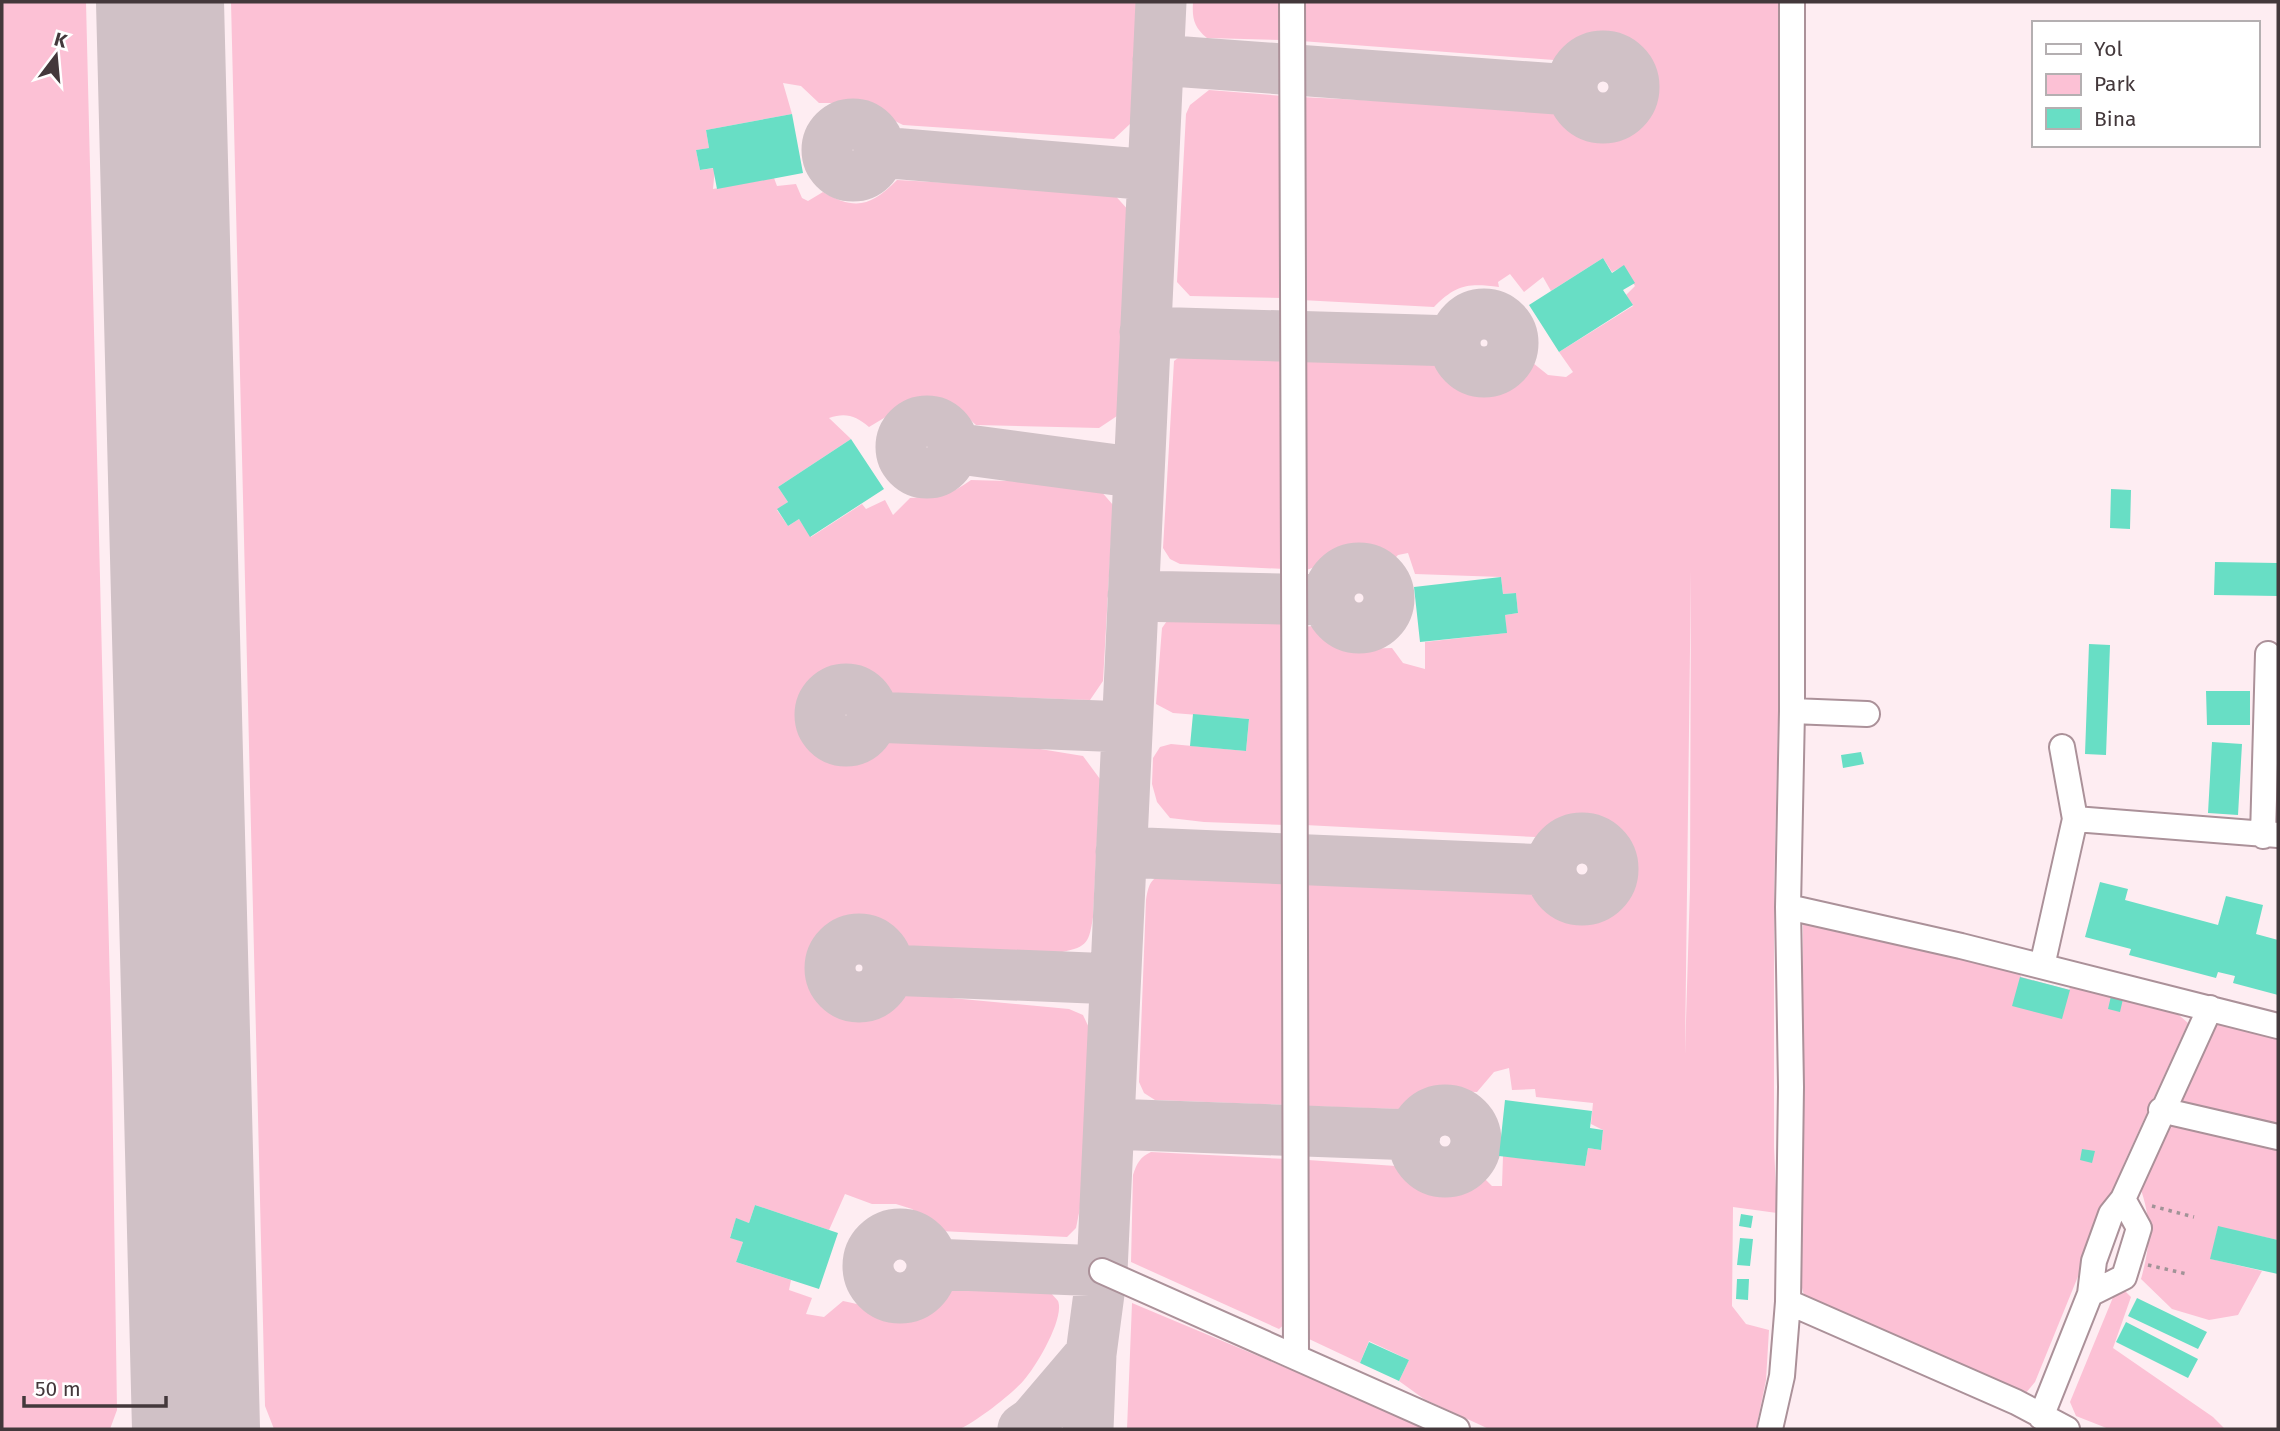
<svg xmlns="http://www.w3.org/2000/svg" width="2280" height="1431" viewBox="0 0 2280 1431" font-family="'Fira Sans',sans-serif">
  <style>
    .green { fill: #fcc1d5; fill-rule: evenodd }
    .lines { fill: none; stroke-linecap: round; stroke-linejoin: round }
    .taxiway { stroke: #d0c1c6; stroke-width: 51 }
    .runway { stroke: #d0c1c6; stroke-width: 128 }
    .building { fill: #68dec5 }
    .minor-casing { stroke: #ab9199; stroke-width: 28 }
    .path { stroke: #a19397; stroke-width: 3.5; stroke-dasharray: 3.5 5; stroke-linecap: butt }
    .minor { stroke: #fff; stroke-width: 24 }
  </style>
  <rect width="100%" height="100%" fill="#feedf2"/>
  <path class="green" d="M2 2H86L112 1071 117 1410 110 1429H2Z
    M231 2H1138L1131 123 1114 139 903 125 859 103H819L801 86 783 83 792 114 706 130 709 148 696 150 700 170 715 168 713 189 774 178 777 186 796 184 802 198 808 201 823 192C856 211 871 206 897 180L1112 192 1130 212 1117 416 1099 428 976 425 956 407 942 400 926 399 904 406 869 427C856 416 846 412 829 418L851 439 778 487 788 502 777 510 788 526 799 519 811 537 862 504 866 509 885 500 893 515 910 498C937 497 949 496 971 480L1094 483 1113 505 1103 681 1090 700 886 693C881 686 876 683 870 678 841 658 817 676 806 705L801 706 800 724 807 726 810 743C837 767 859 764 883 738L1034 748 1083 756 1100 779 1093 917C1089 942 1088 947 1062 952L899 947C869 918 837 913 818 957H812L810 977 818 978C827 1003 845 1021 875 1011 883 1008 891 999 898 993L1069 1009 1083 1015 1090 1030 1083 1193 1076 1228 1067 1237 940 1231 912 1209 896 1204H872L845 1194 829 1230 755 1205 749 1223 736 1219 730 1237 743 1242 736 1262 791 1280 789 1290 812 1298 806 1314 824 1317 843 1301C886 1310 900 1318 935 1286L1051 1293C1053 1296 1056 1298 1058 1301 1065 1318 1036 1367 1024 1380 1011 1395 977 1421 960 1429H274L265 1406Z
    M1193 2H1281V40L1207 38C1194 27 1192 19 1193 2Z
    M1301 2H1778L1781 174 1779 677 1774 893V1147L1777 1213 1733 1207 1732 1306 1746 1324 1769 1330 1766 1380 1756 1429H1489L1424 1399 1399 1381 1409 1360 1369 1341 1360 1363 1309 1339 1308 1160 1396 1166 1421 1187 1440 1192 1465 1188 1482 1176 1492 1186H1502L1503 1156 1585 1166 1588 1148 1601 1150 1603 1130 1591 1124 1593 1103 1536 1097 1535 1089 1512 1090 1509 1068 1494 1072 1477 1092 1443 1091 1419 1096 1399 1109 1306 1106 1307 881 1541 891C1568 919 1612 920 1622 877H1629L1628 859 1621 857C1620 852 1620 844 1618 841 1618 840 1611 834 1610 833 1586 813 1562 826 1542 844L1536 837 1305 825 1304 627 1320 625 1326 640 1359 649 1392 648 1403 663 1425 669V642L1506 633 1505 615 1518 613 1516 593 1503 594 1501 577 1415 574 1408 553 1398 555 1393 560C1374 548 1351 540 1331 555 1320 564 1316 568 1302 571V357L1432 362 1460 385 1477 387 1507 379 1533 363 1548 375 1566 377 1573 372 1559 352 1633 306 1626 295 1635 286 1622 267 1612 272 1603 258 1551 291 1543 277 1524 292 1510 274 1498 282 1499 287C1467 283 1456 285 1434 307L1301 300V97L1563 110C1569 116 1577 125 1585 127 1611 137 1633 117 1643 96H1649L1648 77 1641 75C1640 69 1641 63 1639 58 1630 43 1604 36 1588 43 1577 48 1571 58 1564 67L1555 66 1554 60 1301 41ZM1691 570 1690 887 1685 1054V1053Z
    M1209 90 1284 96 1283 298 1190 296 1177 282 1186 114 1190 105Z
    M1190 349 1283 354 1285 569 1180 564 1170 559 1163 548 1174 361Z
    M1181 616 1285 622 1286 825 1204 822 1170 818 1157 802 1152 784 1153 758 1160 747 1171 744 1246 751 1249 719 1173 713 1156 704 1162 628 1169 618Z
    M1169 871 1287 879V1105L1155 1100 1144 1093 1139 1082 1146 900C1149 882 1151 878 1169 871Z
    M1803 922 2019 969 2021 977 2069 990 2072 983 2172 1009 2188 1023 2125 1161 2035 1382 2025 1394 1806 1302 1802 1288Z
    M2216 1021 2278 1037V1131L2188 1110 2181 1101 2210 1025Z
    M2174 1124 2278 1147V1240L2218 1227 2211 1259 2262 1271 2238 1315 2209 1320 2172 1309 2141 1279C2151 1243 2152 1220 2139 1184L2163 1132Z
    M1151 1152 1287 1159V1322L1279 1329 1131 1262 1133 1175C1137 1163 1140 1157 1151 1152Z
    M2116 1290 2125 1291 2131 1297 2113 1348 2213 1417 2225 1429H2109L2076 1416 2070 1402Z
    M1132 1303 1413 1421 1430 1429H1127Z"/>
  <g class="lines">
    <path class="taxiway" d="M1572 87a31 31 0 1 1 62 0a31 31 0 1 1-62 0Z
      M1158 60 1571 90
      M827 150a26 26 0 1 1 52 0a26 26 0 1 1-52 0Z
      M879 152 1152 175
      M1455 343a29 29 0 1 1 58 0a29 29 0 1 1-58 0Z
      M1145 332 1455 341
      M901 447a26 26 0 1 1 52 0a26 26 0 1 1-52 0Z
      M953 448 1139 473
      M1329 598a30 30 0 1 1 60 0a30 30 0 1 1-60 0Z
      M1133 596 1328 600
      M820 715a26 26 0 1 1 52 0a26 26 0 1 1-52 0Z
      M872 717 1127 727
      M1551 869a31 31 0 1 1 62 0a31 31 0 1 1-62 0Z
      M1121 852 1550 870
      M830 968a29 29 0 1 1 58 0a29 29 0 1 1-58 0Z
      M888 970 1115 979
      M1414 1141a31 31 0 1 1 62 0a31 31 0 1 1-62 0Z
      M1109 1124 1415 1135
      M868 1266a32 32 0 1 1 64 0a32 32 0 1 1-64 0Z
      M932 1264 1102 1271
      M1023 1429 1033 1422 1091 1354
      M1088 1429 1091 1354 1102 1271 1161 2"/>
    <path class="runway" d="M160 2 196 1429"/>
  </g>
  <path class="building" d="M792 114 803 173 717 189 713 168 700 170 696 150 709 148 706 130Z
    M1603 258 1612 273 1624 265 1635 283 1623 290 1633 305 1559 352 1529 305Z
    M851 439 884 489 810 537 799 519 788 526 777 509 788 502 778 487Z
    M2111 489 2131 490 2130 529 2110 528Z
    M2215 562 2278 563V596L2214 595Z
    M1501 577 1503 594 1516 593 1518 613 1505 615 1507 633 1420 642 1414 587Z
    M2089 644 2110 645 2106 755 2085 754Z
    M2206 691H2250V725H2207Z
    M1193 714 1249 719 1246 751 1190 746Z
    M2212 742 2242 744 2238 815 2208 813Z
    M1861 752 1864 764 1843 768 1841 755Z
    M2100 882 2128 889 2125 900 2218 925 2226 896 2263 905 2256 934 2278 940V995L2233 983 2235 976 2218 972 2216 978 2129 955 2131 949 2085 937Z
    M2020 977 2070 990 2062 1019 2012 1006Z
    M2111 996 2123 999 2120 1012 2108 1009Z
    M1505 1100 1592 1111 1590 1128 1603 1130 1601 1150 1588 1148 1585 1166 1499 1156Z
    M2082 1149 2095 1151 2092 1163 2080 1160Z
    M755 1205 838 1233 819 1289 736 1262 743 1242 730 1238 736 1218 749 1223Z
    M1741 1214 1753 1216 1751 1228 1739 1226Z
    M2218 1226 2278 1240V1274L2210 1259Z
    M1740 1238 1753 1239 1750 1266 1737 1265Z
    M1737 1279H1749L1748 1300 1736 1299Z
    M2137 1298 2207 1332 2198 1349 2128 1316Z
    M2126 1322 2198 1359 2188 1378 2116 1342Z
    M1369 1342 1409 1360 1399 1381 1360 1363Z"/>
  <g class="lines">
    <g class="minor-casing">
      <path id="minor" d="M1292 2C1291 454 1298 905 1296 1357
        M1792 711 1867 714
        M2075 819 2278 835
        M2263 836 2268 654
        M1788 907 1961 946 2278 1026
        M2042 966 2075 819 2062 747
        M2161 1110 2278 1137
        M1102 1271 1457 1429
        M2090 1294 2124 1277 2139 1228 2123 1199
        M1788 1302 2016 1402 2067 1429
        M2041 1417 2090 1294 2094 1261 2111 1214 2123 1199 2210 1008
        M1770 1429 1782 1376 1788 1302 1791 1087 1788 907 1792 711V2"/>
    </g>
    <path class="path" d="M2152 1206 2194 1217
      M2148 1265 2187 1274"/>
    <use href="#minor" class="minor"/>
  </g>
  <rect width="2280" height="1431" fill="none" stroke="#43383b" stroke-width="7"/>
  <rect x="2032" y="21" width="228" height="126" fill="#ffffff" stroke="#b4afb1" stroke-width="2"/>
  <rect x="2046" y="44" width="35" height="10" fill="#ffffff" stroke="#b4afb1" stroke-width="2"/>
  <text x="2094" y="56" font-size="21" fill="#43383b">Yol</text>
  <rect x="2046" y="74" width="35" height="21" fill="#fcc1d5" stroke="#b4afb1" stroke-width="2"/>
  <text x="2094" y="91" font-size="21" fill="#43383b">Park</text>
  <rect x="2046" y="108" width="35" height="21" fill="#68dec5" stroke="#b4afb1" stroke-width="2"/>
  <text x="2094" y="126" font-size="21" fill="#43383b">Bina</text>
  <g transform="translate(56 56) rotate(16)" stroke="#ffffff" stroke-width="5" paint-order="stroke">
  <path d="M0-5L12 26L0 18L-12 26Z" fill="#43383b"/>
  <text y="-10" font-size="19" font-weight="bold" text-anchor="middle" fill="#43383b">K</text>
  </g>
  <path d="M24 1396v10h142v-10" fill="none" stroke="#43383b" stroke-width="3.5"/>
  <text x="35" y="1396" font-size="21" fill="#43383b" stroke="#ffffff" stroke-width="5" paint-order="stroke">50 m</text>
</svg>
